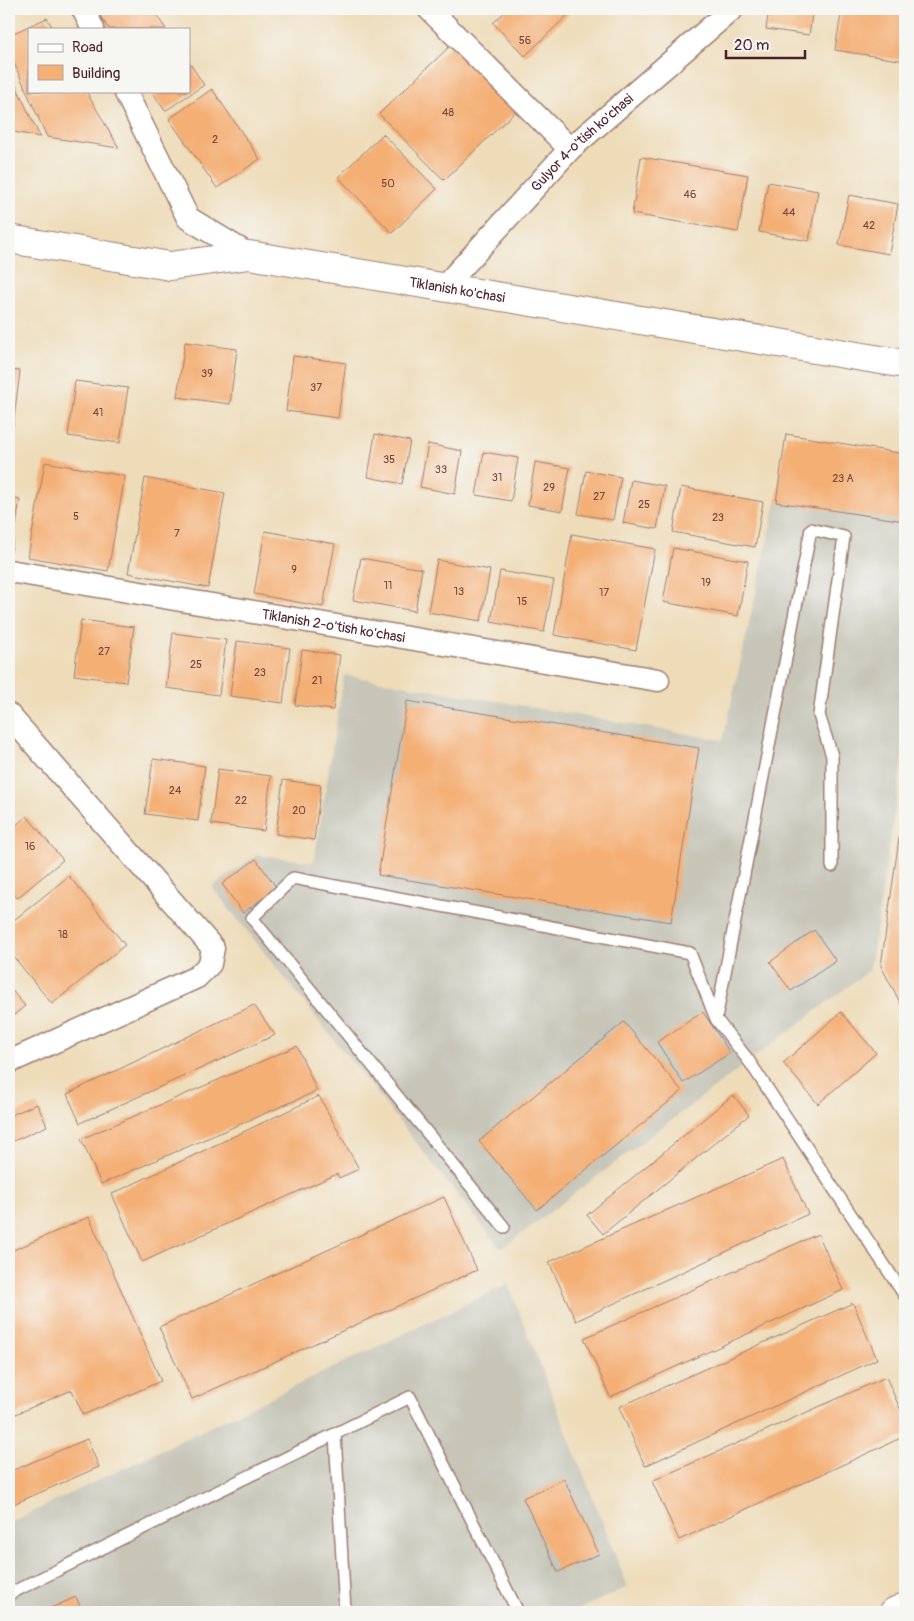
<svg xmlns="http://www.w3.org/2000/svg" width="914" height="1621" viewBox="0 0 914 1621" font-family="Pangolin,sans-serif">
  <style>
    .industrial { fill: #c6c5b8 }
    .building { fill: #f4af75 }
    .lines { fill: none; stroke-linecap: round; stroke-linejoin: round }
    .service-casing { stroke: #9c7e72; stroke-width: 14 }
    .minor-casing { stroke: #9c7e72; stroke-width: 25 }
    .tertiary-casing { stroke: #9c7e72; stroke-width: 30 }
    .service { stroke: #fff; stroke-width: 11 }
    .minor { stroke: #fff; stroke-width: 22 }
    .tertiary { stroke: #fff; stroke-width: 28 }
    .labels { text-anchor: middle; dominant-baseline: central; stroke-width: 4; stroke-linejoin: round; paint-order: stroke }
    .number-label { font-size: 11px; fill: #74433e }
    .street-label { font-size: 14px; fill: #4a1f2b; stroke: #f6f6f2 }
  </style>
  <rect width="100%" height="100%" fill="#f6f6f2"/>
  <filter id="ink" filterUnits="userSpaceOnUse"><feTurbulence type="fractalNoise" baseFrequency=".02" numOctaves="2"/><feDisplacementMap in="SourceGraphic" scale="10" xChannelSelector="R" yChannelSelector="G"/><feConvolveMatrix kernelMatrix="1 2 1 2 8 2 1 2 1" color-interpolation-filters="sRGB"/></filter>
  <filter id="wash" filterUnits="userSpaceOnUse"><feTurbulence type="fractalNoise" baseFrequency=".0096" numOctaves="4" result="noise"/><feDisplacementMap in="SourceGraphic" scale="20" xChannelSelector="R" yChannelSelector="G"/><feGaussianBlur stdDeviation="1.12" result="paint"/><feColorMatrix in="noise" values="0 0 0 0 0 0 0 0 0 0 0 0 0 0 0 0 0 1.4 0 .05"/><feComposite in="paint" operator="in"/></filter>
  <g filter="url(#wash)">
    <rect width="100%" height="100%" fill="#eedcb9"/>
    <path class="industrial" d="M776 502 905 521V744L870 970 501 1249 212 887 257 855 314 862 344 675 723 740Z
      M508 1284 628 1587 573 1612H9V1523Z"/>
    <g id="blocks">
      <path class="building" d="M111 9H152L166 29H109L100 16Z
        M508 9H574L525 56 493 23Z
        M769 9H813L809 35 766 29Z
        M842 9H905V61L835 50Z
        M47 18 53 29H29V91H86L119 148 47 137 9 52V35Z
        M452 44 516 111 444 180 379 114Z
        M189 62 204 85 165 111 152 91H189Z
        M9 75H11L40 137 9 131Z
        M212 89 260 159 217 188 169 119Z
        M383 134 437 189 392 233 338 177Z
        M641 157 748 175 738 232 632 214Z
        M768 182 818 191 809 241 759 232Z
        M849 195 898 204 889 254 839 245Z
        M185 342 237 349 230 404 177 397Z
        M293 356 346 363 338 418 286 411Z
        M9 370 20 371 13 426H9Z
        M75 381 128 388 120 443 68 436Z
        M375 434 410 441 402 484 368 477Z
        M786 434 905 454V521L776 502Z
        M428 444 462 451 455 494 420 487Z
        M484 452 518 458 511 501 476 495Z
        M45 462 125 476 108 571 28 557Z
        M535 462 570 468 562 511 528 505Z
        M586 471 621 477 613 520 578 514Z
        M145 478 225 493 208 588 128 573Z
        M631 480 665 486 657 529 623 523Z
        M681 487 763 502 755 547 673 532Z
        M9 498 20 500 11 552H9Z
        M265 531 335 544 323 607 254 594Z
        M572 534 655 549 636 650 554 635Z
        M673 548 748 561 738 616 663 602Z
        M361 558 422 569 415 611 353 600Z
        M437 560 490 570 481 621 428 612Z
        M500 571 554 580 544 632 491 622Z
        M81 620 134 627 126 682 74 675Z
        M173 633 226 640 219 695 166 688Z
        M237 641 290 648 283 703 230 696Z
        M302 650 340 655 333 710 295 705Z
        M407 701 699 748 671 922 378 875Z
        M153 759 205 766 198 821 145 814Z
        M218 769 271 776 264 831 211 824Z
        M283 780 321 785 314 840 276 834Z
        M904 803H905V1012L881 966Z
        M27 816 63 860 17 898 9 888V831Z
        M256 859 277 888 243 913 222 884Z
        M69 876 125 945 52 1004 9 951V924Z
        M814 930 836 961 791 991 770 962Z
        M9 987 25 1006 9 1019Z
        M254 1005 275 1035 80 1123 67 1094Z
        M703 1012 730 1053 683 1083 657 1042Z
        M841 1012 876 1053 818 1104 783 1063Z
        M624 1022 682 1091 537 1210 479 1141Z
        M297 1046 317 1091 101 1184 81 1139Z
        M733 1095 749 1115 603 1234 587 1215Z
        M319 1096 359 1169 339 1178 337 1174 142 1262 112 1194Z
        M37 1104 47 1126 9 1143V1116Z
        M783 1159 808 1214 576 1321 549 1262Z
        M444 1197 477 1270 192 1399 159 1327Z
        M89 1217 161 1381 83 1415 72 1390 9 1417V1252Z
        M818 1234 843 1290 610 1397 584 1338Z
        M853 1303 877 1359 645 1466 619 1407Z
        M886 1377 905 1420V1436L679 1540 652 1481Z
        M87 1439 99 1467 9 1506V1472Z
        M564 1479 599 1554 558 1572 523 1498Z
        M76 1597 83 1612H42Z"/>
    </g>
  </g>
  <g filter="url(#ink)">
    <use href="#blocks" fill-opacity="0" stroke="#9c7e72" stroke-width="1"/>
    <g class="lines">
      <g class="service-casing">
        <path id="service" d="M716 1019 811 529 844 537 819 715 832 756V866
          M504 1227 252 918 293 878 690 953 716 1019 749 1061 905 1296
          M335 1434 345 1612
          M9 1594 410 1397 518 1612"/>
      </g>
      <g class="minor-casing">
        <g id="minor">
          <path d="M83 9 93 29"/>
          <path d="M429 9 570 149"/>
          <path d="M125 91 188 218 249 255"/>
          <path id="s1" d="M444 287 570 149 732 9"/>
          <path id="s2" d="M9 571 658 680"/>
          <path d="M9 715 213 948 210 964 197 977 9 1062"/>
        </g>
      </g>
      <g class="tertiary-casing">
        <g id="tertiary">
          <path id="s3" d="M9 239 170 266 249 255 905 364"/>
          <path d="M894 1612 905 1607"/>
        </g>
      </g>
      <use href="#service" class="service"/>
      <use href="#minor" class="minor"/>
      <use href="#tertiary" class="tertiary"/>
    </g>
  </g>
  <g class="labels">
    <g class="number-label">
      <text x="525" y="40">56</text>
      <text x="448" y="112">48</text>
      <text x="215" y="139">2</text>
      <text x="388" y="183">50</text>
      <text x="690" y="194">46</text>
      <text x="789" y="212">44</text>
      <text x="869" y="225">42</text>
      <text x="207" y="373">39</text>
      <text x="316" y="387">37</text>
      <text x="98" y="412">41</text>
      <text x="389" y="459">35</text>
      <text x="441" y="469">33</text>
      <text x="497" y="477">31</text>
      <text x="843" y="478">23 A</text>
      <text x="549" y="487">29</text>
      <text x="599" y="496">27</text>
      <text x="644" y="504">25</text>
      <text x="76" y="516">5</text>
      <text x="718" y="517">23</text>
      <text x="177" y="533">7</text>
      <text x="294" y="569">9</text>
      <text x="706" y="582">19</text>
      <text x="388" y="585">11</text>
      <text x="459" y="591">13</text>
      <text x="604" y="592">17</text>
      <text x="522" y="601">15</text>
      <text x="104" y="651">27</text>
      <text x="196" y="664">25</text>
      <text x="260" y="672">23</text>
      <text x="317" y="680">21</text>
      <text x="175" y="790">24</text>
      <text x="241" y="800">22</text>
      <text x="299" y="810">20</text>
      <text x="30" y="846">16</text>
      <text x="63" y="934">18</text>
    </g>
    <g class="street-label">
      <text stroke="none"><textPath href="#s1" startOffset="200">Gulyor 4-o'tish ko'chasi</textPath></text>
      <text stroke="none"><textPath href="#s3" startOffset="454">Tiklanish ko'chasi</textPath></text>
      <text stroke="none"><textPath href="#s2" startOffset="329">Tiklanish 2-o'tish ko'chasi</textPath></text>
    </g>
  </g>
  <rect width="914" height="1621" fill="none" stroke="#f6f6f2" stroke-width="30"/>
  <rect x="28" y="28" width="162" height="65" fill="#f6f6f2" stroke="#b1a0a2"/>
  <rect x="38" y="44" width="25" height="8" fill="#ffffff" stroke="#b1a0a2"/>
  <text x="72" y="52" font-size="15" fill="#4a1f2b">Road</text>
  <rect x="38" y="65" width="25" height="15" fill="#f4af75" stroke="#b1a0a2"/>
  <text x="72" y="78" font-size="15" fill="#4a1f2b">Building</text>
  <path d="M726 50v8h79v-8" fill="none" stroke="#4a1f2b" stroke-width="2.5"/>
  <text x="734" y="50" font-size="15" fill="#4a1f2b" stroke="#f6f6f2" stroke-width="4" paint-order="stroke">20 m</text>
</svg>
